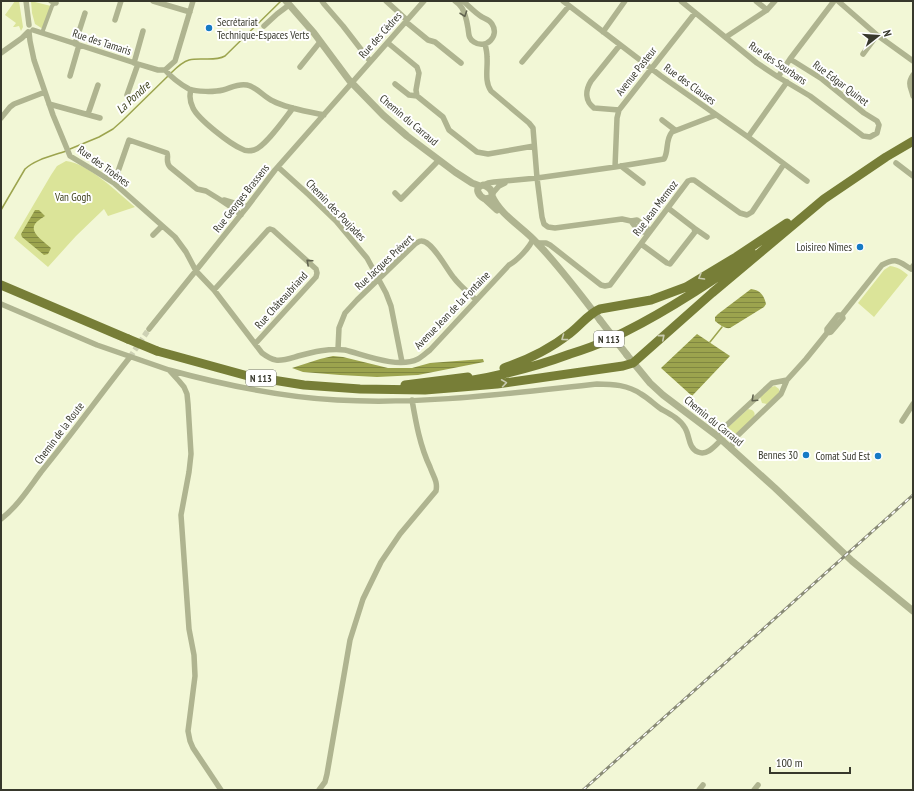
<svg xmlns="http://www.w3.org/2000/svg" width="914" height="791" viewBox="0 0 914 791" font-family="'PT Sans Narrow',sans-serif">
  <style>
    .green { fill: #dbe499 }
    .water { fill: url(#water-rules) }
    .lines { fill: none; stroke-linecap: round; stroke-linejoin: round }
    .stream { stroke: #9ca44e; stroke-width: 1.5 }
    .minor-tunnel { stroke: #cdd1b4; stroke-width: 5.5; stroke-dasharray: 5.5 3; stroke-linecap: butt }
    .pedestrian { stroke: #afb490; stroke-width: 4 }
    .minor { stroke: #afb490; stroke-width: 5.5 }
    .tertiary { stroke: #afb490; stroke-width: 7 }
    .primary { stroke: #777e37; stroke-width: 9 }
    .rail-casing { stroke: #898b76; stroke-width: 3 }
    .rail { stroke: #fff; stroke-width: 1.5; stroke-dasharray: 4.5; stroke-linecap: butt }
    .tertiary-bridge { stroke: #afb490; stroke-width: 7 }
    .primary-bridge { stroke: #777e37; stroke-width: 9 }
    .oneway { stroke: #61634f }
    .oneway2 { stroke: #c9cbaf }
    .poi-dot { fill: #167ac5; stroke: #fff; stroke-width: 1.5 }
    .labels { text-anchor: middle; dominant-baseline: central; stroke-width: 4; stroke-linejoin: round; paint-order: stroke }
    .shield { fill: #fff; stroke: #73746b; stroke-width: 1 }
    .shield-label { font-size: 10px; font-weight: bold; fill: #37382c }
    .poi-label { font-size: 11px; fill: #37382c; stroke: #fff; text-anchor: end }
    .street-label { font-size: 11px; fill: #37382c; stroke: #fff }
    .park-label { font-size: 11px; fill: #3d401b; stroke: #fff }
    .water-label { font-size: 12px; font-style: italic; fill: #3e421d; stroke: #fff }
  </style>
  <defs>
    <pattern id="water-rules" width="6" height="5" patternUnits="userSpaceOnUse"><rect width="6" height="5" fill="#9ca44e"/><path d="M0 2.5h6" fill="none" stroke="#808741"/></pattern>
  </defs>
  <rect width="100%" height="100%" fill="#f2f7d6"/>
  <path class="green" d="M15 1H19L23 27 21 31 19 26 15 27H13L16 23 5 15Z
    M31 1 51 6 43 29 35 24 32 13Z
    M66 161C88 163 118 193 135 207L108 216 104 209 76 236 48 267 14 238 51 175 57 166Z
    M890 266C898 267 902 270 908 275L874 317 858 303 884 270Z
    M775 386 779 389V393L767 404 762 403 760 397 771 387Z
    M748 409 752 410C755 412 755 414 754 417L731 439H725L723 435V432Z"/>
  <path class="water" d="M35 210H39L45 216C42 218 37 221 35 224 29 233 46 243 51 248L48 254 44 255 22 237 21 234Z
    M751 289C760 290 764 295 766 304L764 307 730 328C725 329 720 325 715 321V317L718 314Z
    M697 334 730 356 692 396 661 368Z
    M333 356 343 357 388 368H412L430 363 483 359 484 362 418 375 377 377 340 375 303 372 292 368 320 359Z"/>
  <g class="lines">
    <path class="stream" d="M171 73C176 68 182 62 189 60 201 57 214 62 225 56L281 1
      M70 149 99 137 113 129 122 121 168 76
      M1 210 25 169C36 159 52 156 66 151
      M710 342 722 327"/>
    <path class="minor-tunnel" d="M130 357 149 329"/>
    <path class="pedestrian" d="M42 33 52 6 56 1"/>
    <path class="minor" d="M26 1 29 25
      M51 1 56 3
      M153 1 190 12
      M322 1 324 4 343 26 370 61
      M386 1 407 20
      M455 1C458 3 460 5 462 8 465 13 467 22 468 28 469 34 468 38 474 42 486 50 500 36 492 24 490 20 486 19 482 17 475 13 469 6 463 1
      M563 1 661 76 748 137 807 181
      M681 1 757 63 778 77 810 96 863 136 870 137 877 133 879 125 877 121 864 113 822 79 790 59 778 77
      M756 1 767 10
      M838 1 877 35 913 61
      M115 20 121 1
      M406 22 428 40 435 42 461 63
      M264 26 277 14 289 5
      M33 30 138 64 158 70H165
      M29 32 30 41 34 60 53 115 70 156 95 171 114 183 175 237 186 252 196 271 214 290 262 353C266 356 270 359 276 360 283 361 291 358 298 356 313 352 329 348 345 350 365 355 398 369 418 359 422 357 426 353 430 350L509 265C517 261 530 247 533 239
      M603 32 625 1
      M726 37 767 10 775 1
      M388 43 417 67 419 73 416 90 417 96 443 117 449 130 477 152 488 154 534 146
      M75 44 85 13
      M485 44C486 48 487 52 487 57 488 68 484 81 491 91L529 123 533 128 537 178 542 217 544 224 548 227 555 228 622 219 631 221 637 220 647 228 649 233
      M1 53 22 38 28 32
      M863 54 877 35
      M790 59 834 1
      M522 62 569 6
      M134 63 143 31
      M300 67 320 42
      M165 70C172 78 180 84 189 89 196 92 215 92 223 90 231 88 238 83 247 85 257 87 264 97 273 101 286 108 309 112 324 115
      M165 70 175 61 193 1
      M913 75C907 84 911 87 913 96
      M70 76 79 45
      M395 84 409 95 417 96
      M191 90C189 96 190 102 193 108 198 119 230 144 242 149 245 151 250 151 254 150 265 147 285 118 293 108
      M127 95 138 64
      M49 104 100 118
      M619 110 594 108C585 101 585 91 591 81L620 45
      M88 114 98 85
      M1 118 10 107 14 104 45 92
      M662 120 675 130
      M748 137 787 82
      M896 163 913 176
      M621 166 643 183
      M278 167 309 195 336 221 367 258 386 293 391 306 402 362
      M615 167 664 159C669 151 665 140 672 132L716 115
      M114 183 129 140 167 153C169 158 165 161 170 167L197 189 206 191 219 199 234 209 241 215
      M483 185 488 183 494 182 537 178 615 167 617 118 619 110 695 13
      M395 193 401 199 439 160
      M492 194 499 186 505 183
      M224 200 247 207
      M631 221 634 225 643 232H648
      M694 228 707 237
      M153 235 162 226
      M537 243H546L550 245 601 285 605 286 610 285 688 181 691 180H694L740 213 747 215 752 212 784 164
      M641 244 667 263 670 264 695 232 694 228 668 208
      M214 290 268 230 270 229 273 230 316 269 317 273 316 277 255 344
      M1 304 97 345 169 370 179 381 184 387 187 394 188 404 191 454 189 472 181 515 189 629 194 655 195 676 188 731 190 741 193 748 221 790
      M149 329 247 207 275 170 424 1
      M827 333 831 332 843 318 842 315 882 265C896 257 898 261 911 269L913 266
      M338 349 339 328 345 313 357 300 415 244C417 243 419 241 421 241 432 240 447 270 454 278 460 286 469 293 476 300
      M169 370C224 385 280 397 337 400 423 405 511 393 597 384 613 384 628 385 641 394 648 398 654 404 661 409 670 414 680 419 685 428 690 436 688 448 698 452 707 456 715 446 721 440
      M902 421 913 404
      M716 435 772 383 787 380
      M731 449 734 439 781 394 787 380 806 359 827 333V329L838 315H842
      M1 519C17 507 29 488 41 472 72 434 100 395 130 357
      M319 790 325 782 327 774 350 640 363 599 381 562 400 534 436 491C438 481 433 476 430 467 420 446 416 423 412 400
      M699 790 703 785
      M754 790 758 785"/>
    <path class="tertiary" d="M286 1 314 33 349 80 383 115 407 136 455 172 472 183 480 186
      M483 185C489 187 493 190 492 196L490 198 485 199C479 196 473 188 483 185Z
      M492 196C501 216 523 227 537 243 560 267 580 294 600 320
      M485 199 497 210
      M627 355 650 383 663 395 716 435 775 488 852 561 913 611"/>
    <path class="primary" d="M1 285 128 339
      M157 351 248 376 304 385 360 389 425 390 462 387 497 384 623 366 633 363 712 293 824 199 886 157 913 141
      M504 368C527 360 550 349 569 334 580 326 588 314 600 309L651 300 686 287 736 257 787 223
      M462 382C499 376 535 367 570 354 583 350 597 345 610 339 660 316 707 285 752 253
      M405 385 468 377"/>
    <g class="rail-casing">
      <path id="rail" d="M583 790 913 495"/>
    </g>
    <use href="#rail" class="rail"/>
    <path class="tertiary-bridge" d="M600 320 627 355"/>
    <path class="primary-bridge" d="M128 339 157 351"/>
  </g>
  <defs><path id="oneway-chevron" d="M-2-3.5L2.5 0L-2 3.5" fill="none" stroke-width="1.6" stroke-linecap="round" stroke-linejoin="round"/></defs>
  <g class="oneway">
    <use href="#oneway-chevron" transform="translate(464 14) rotate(71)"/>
    <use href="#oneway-chevron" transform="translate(309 262) rotate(-138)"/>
    <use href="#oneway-chevron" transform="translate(754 399) rotate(137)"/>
  </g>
  <g class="oneway2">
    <use href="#oneway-chevron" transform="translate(701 277) rotate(150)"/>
    <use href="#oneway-chevron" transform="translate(662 337) rotate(-41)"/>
    <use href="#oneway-chevron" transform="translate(564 338) rotate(144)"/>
    <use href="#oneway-chevron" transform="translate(504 383) rotate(-8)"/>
  </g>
  <g class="poi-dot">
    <circle cx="209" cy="28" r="4"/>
    <circle cx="860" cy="247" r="4"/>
    <circle cx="806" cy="455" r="4"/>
    <circle cx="878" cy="456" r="4"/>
  </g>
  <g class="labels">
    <g class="shield">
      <rect x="594" y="331" width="30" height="16" rx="3"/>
      <rect x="246" y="370" width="30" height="16" rx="3"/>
    </g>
    <g class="shield-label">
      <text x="609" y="339">N 113</text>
      <text x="261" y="378">N 113</text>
    </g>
    <g class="poi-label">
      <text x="217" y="22" text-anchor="start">Secrétariat<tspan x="217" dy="13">Technique-Espaces Verts</tspan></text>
      <text x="852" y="247">Loisireo Nîmes</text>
      <text x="798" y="455">Bennes 30</text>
      <text x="870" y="456">Comat Sud Est</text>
    </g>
    <g class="street-label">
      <text transform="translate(380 35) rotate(-48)">Rue des Cèdres</text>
      <text transform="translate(102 42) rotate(18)">Rue des Tamaris</text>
      <text transform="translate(778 63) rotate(34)">Rue des Sourbans</text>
      <text transform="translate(636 71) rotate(-52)">Avenue Pasteur</text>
      <text transform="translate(841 83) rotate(37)">Rue Edgar Quinet</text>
      <text transform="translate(690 84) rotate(36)">Rue des Clauses</text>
      <text transform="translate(409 120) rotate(40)">Chemin du Carraud</text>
      <text transform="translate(104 166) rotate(36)">Rue des Troènes</text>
      <text transform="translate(241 198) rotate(-52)">Rue Georges Brassens</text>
      <text transform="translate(655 208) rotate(-53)">Rue Jean Mermoz</text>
      <text transform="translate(336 210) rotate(46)">Chemin des Poujades</text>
      <text transform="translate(384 262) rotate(-43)">Rue Jacques Prévert</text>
      <text transform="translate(281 300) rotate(-48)">Rue Châteaubriand</text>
      <text transform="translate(452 310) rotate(-46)">Avenue Jean de la Fontaine</text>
      <text transform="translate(714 421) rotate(39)">Chemin du Carraud</text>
      <text transform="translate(59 433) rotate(-53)">Chemin de la Route</text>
    </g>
    <g class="park-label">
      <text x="73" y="197">Van Gogh</text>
    </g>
    <g class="water-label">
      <text transform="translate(133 97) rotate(-43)">La Pondre</text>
    </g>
  </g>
  <rect width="914" height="791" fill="none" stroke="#37382c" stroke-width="4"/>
  <g transform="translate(878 36) rotate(73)" stroke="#ffffff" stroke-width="3" paint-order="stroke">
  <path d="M0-3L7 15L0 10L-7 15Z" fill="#37382c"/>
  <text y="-6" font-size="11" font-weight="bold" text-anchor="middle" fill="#37382c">N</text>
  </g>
  <path d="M770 767v6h80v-6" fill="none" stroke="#37382c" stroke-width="2"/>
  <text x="776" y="767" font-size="12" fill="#37382c" stroke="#ffffff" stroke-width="3" paint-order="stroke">100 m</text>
</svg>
